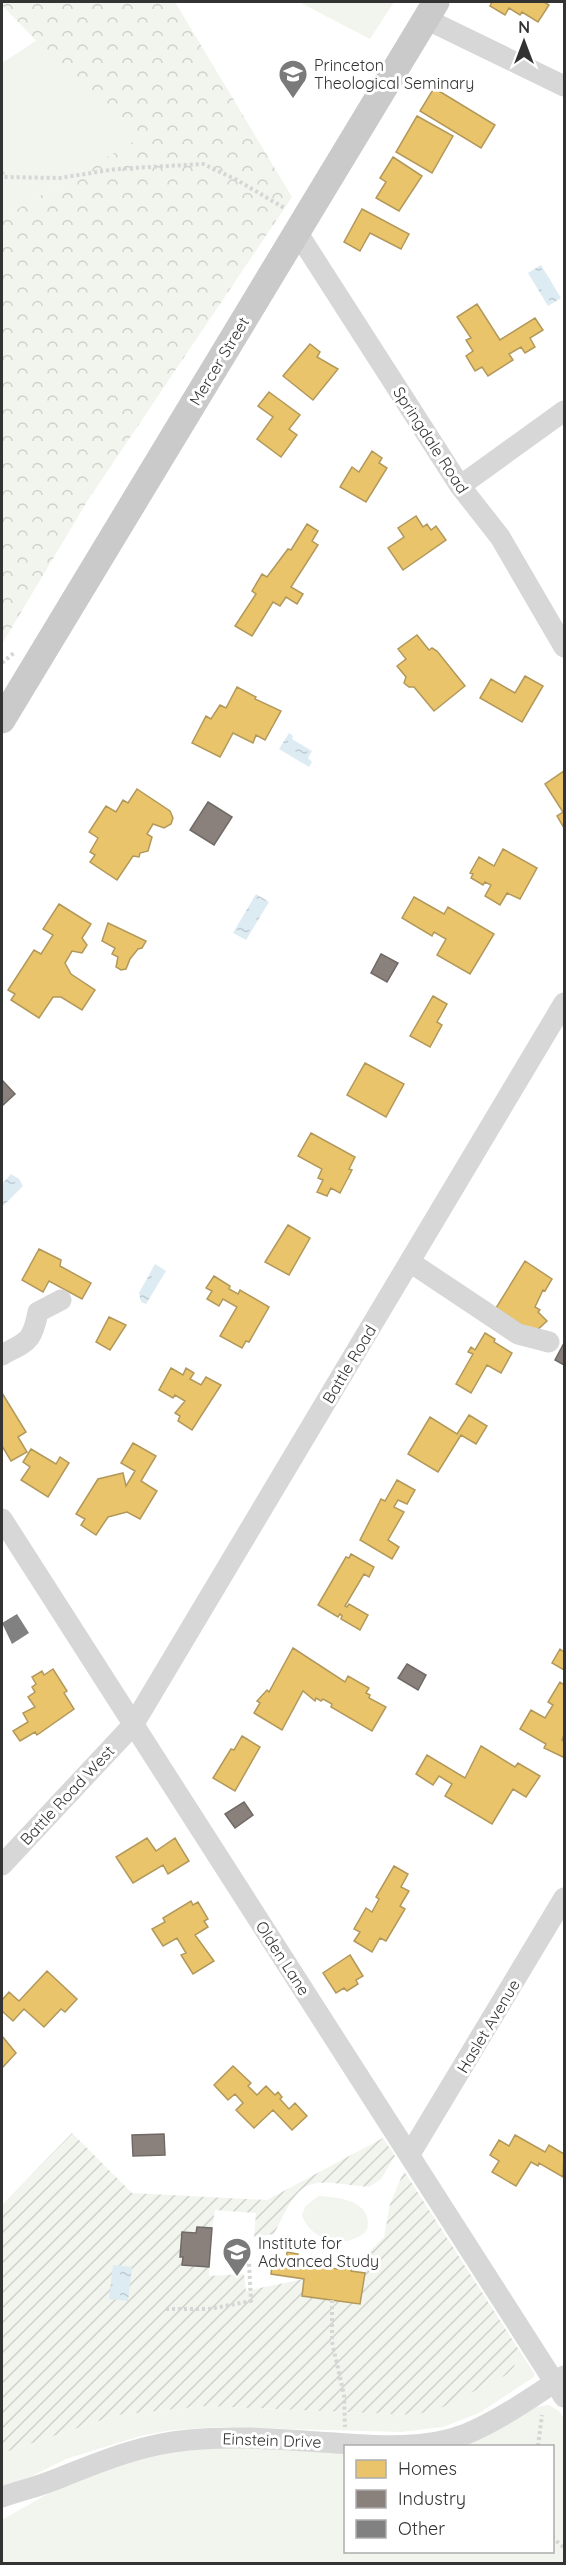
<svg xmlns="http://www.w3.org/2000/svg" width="566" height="2565" viewBox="0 0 566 2565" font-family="Quicksand,sans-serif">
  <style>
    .green { fill: #f1f5ed }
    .forest { fill: url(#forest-crowns) }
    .garden { fill: url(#garden-furrows) }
    .water { fill: url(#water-ripples) }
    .homes { fill: #e9c46a; stroke: #b2985a; stroke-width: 1.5 }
    .industry { fill: #8a817c; stroke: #706a66; stroke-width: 1.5 }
    .building { fill: #818181 }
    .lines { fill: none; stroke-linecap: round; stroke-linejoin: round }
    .path { stroke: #d6d6d6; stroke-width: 4; stroke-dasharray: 3 3; stroke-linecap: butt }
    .minor { stroke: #d7d7d7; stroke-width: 21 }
    .major { stroke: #cacaca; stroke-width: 27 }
    .labels { text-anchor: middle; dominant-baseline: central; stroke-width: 6; stroke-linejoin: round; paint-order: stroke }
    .poi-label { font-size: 16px; fill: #333; stroke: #fff; text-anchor: start }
    .street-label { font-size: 16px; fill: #333; stroke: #fff }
  </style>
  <defs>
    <pattern id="forest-crowns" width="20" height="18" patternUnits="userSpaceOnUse" patternTransform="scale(1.5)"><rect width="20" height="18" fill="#f1f5ed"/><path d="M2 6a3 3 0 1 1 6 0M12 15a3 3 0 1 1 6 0" fill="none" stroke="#cfd2cc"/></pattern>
    <pattern id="garden-furrows" width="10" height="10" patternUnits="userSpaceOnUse" patternTransform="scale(1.5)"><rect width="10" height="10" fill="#f1f5ed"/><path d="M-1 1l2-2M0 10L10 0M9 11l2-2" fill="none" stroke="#cfd2cc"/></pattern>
    <pattern id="water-ripples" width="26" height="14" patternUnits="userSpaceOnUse" patternTransform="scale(1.5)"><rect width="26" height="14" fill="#ddebf3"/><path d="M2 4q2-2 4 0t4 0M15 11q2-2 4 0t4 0" fill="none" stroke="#becad1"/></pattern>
  </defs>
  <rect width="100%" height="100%" fill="#fff"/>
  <path class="green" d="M299 2H394L370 39Z
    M37 40 134 142 2 218V63Z
    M318 2196C339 2197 374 2201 367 2230 348 2251 310 2241 302 2215L305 2207Z
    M519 2350 534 2373V2377L479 2413 443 2427 401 2432 220 2427 172 2430 140 2436 66 2459 14 2485 2 2486V2453L117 2415 205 2406 415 2415 506 2375 514 2367Z
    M549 2405 559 2411 564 2419V2563H2V2520L77 2477 158 2453 246 2446 345 2452 346 2552H552V2446H455L536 2407Z"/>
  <path class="forest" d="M2 2H175L292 197 88 500 2 644V218L133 142 2 5Z"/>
  <path class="garden" d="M72 2133 132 2193 267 2200 383 2138 395 2156 381 2179 369 2187C305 2180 303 2174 274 2234L254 2237 256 2213 215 2210 212 2228 197 2227C195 2241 183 2250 182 2265L209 2267V2276L244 2274 246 2291 304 2279 302 2296 360 2304 368 2253 384 2237 390 2204 404 2171 519 2350 514 2367 506 2375 443 2407 415 2415 205 2406 117 2415 2 2453V2205Z"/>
  <path class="water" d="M541 265 561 298 548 306 528 273Z
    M289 733 293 736 292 739 312 751 308 758 312 762 309 767 279 749Z
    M256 894 269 902 246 940 233 933Z
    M11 1174 19 1179 23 1186 2 1207V1184Z
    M155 1264 166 1271 146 1304 141 1302 139 1293Z
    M113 2265 132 2267 128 2301 109 2299Z"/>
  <path class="homes" d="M492 2H544L549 5 538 22 522 12 520 15 509 8 505 15 490 6Z
    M434 88 495 125 481 148 420 111Z
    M417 116 453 136 432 173 396 152Z
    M393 157 422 176 399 211 376 198 386 182 380 178Z
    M362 209 409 234 401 249 370 233 360 251 344 242Z
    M477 304 500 340 535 318 543 330 530 338 535 347 525 353 521 347 509 354 513 360 488 376 482 367 475 371 466 356 473 351 466 340 471 338 457 317Z
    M310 344 320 352 317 357 338 369 313 400 283 376Z
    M269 392 300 415 289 429 297 435 281 457 257 439 273 417 258 406Z
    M372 451 382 458 379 463 387 468 366 502 340 487 352 467 359 472Z
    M416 516 423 527 427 524 431 530 436 526 446 540 403 570 388 548 404 537 398 528Z
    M307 524 318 531 312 541 318 545 291 587 303 594 297 604 286 597 280 606 273 602 252 636 235 626 256 594 252 591 262 574 267 577 288 549 291 550Z
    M417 635 429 650 432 648 437 651 465 686 434 711 414 687H409L404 683 406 677 397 666 406 659 398 649Z
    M525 676 543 686 522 722 480 698 491 679 515 693Z
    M237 687 256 697 255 699 281 711 265 740 256 735 253 743 233 733 220 757 192 743 206 716 211 719 220 705 226 708Z
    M564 771V828L557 816 563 812 545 784Z
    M137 789 170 811 173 818 171 824 164 828 153 824 147 834 152 837 148 851 140 853 139 857 133 856 117 880 90 862 95 855 90 852 98 838 89 832 106 806 116 812 123 800 128 803Z
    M503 849 537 868 520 899 507 893 500 905 485 896 491 885 485 882 483 885 471 878 473 874 470 873 479 857 494 866Z
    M414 897 444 914 448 907 494 934 470 974 437 955 446 939 434 932 432 936 402 918Z
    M59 904 91 924 82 938 87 945 82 953 72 951 65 963 71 974 95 990 82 1010 61 997H53L39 1018 11 1000 15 994 8 990 34 950 41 954 53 935 43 929Z
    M108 923 146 941 142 948 138 949 130 959 126 969 121 970 116 967 118 957 112 954 115 948 102 941Z
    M433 996 447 1004 437 1022 442 1025 430 1047 410 1036Z
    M365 1063 404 1084 386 1117 347 1095Z
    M311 1133 355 1157 349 1169 352 1170 340 1193 331 1188 327 1196 317 1192 323 1180 318 1178 322 1169 298 1156Z
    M288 1225 310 1238 289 1275 265 1262Z
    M39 1249 61 1260 60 1266 91 1283 82 1299 49 1281 43 1292 22 1280Z
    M525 1261 552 1279 545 1291 543 1290 535 1307 540 1310 538 1312 547 1321 534 1333 496 1308Z
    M214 1276 230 1286 229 1289 238 1294 240 1290 269 1307 249 1342 246 1341 242 1348 220 1336 237 1307 223 1299 219 1306 207 1299 212 1291 206 1288Z
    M109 1317 126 1325 110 1350 96 1342Z
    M485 1333 495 1339 494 1342 512 1353 501 1373 487 1365 471 1393 456 1384 473 1354 468 1352 471 1347 475 1350Z
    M171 1368 183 1375 186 1368 194 1373 190 1379 201 1385 206 1377 221 1385 192 1430 178 1421 180 1416 175 1413 185 1401 175 1395 173 1398 159 1390Z
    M2 1393 26 1432 18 1437 27 1452 11 1461 2 1446Z
    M469 1415 487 1426 476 1444 461 1435 438 1472 408 1454 430 1417 457 1434Z
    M133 1443 156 1456 141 1481 157 1491 140 1519 127 1512 108 1517 96 1535 81 1525 85 1519 76 1514 98 1479 123 1473 126 1486 135 1471 121 1463Z
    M31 1449 56 1464 60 1457 69 1463 48 1497 21 1480 30 1467 23 1462Z
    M397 1480 415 1490 407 1504 398 1500 394 1507 404 1512 388 1540 399 1547 392 1559 360 1540 381 1499 385 1501Z
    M351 1554 374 1567 369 1577 364 1574 345 1606 347 1607 349 1604 368 1615 360 1630 341 1619 342 1616 340 1614 338 1617 318 1605 346 1557 349 1558Z
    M293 1648 345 1682 348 1676 369 1688 366 1693 370 1695 369 1698 386 1707 372 1731 331 1707 332 1704 323 1699 321 1701 316 1698 315 1701 303 1691 282 1730 254 1713 260 1703 257 1701 267 1690 269 1692Z
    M560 1649 564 1652V1670L552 1663Z
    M53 1669 67 1691 64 1693 74 1709 37 1735 35 1732 20 1741 13 1731 28 1722 23 1713 35 1707 28 1697 35 1692 32 1687 36 1684 32 1677 42 1671 44 1675Z
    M560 1682 564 1685V1735L562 1740 564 1742V1756L563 1757 544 1748 546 1744 520 1729 531 1710 545 1718 553 1705 548 1702Z
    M242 1736 260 1747 235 1791 213 1778 231 1749 234 1750Z
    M481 1746 515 1767 518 1763 540 1776 526 1797 513 1789 492 1824 445 1796 452 1784 439 1776 433 1785 416 1774 427 1755 465 1778Z
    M147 1838 156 1851 175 1838 189 1861 168 1874 163 1865 133 1883 116 1857Z
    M394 1866 408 1874 401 1887 409 1891 400 1906 405 1909 386 1941 380 1938 372 1952 354 1941 360 1932 354 1929 366 1908 372 1912 379 1899 376 1897Z
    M191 1901 193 1905 198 1902 208 1919 204 1921 208 1927 195 1935 214 1961 193 1974 181 1955 186 1953 177 1938 163 1946 152 1929 165 1922 163 1918Z
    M350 1955 363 1976 356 1980 358 1984 347 1991 344 1988 336 1993 323 1973Z
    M47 1971 77 1999 65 2012 61 2009 44 2027 24 2009 13 2021 2 2011V2000L9 1992 19 2001Z
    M2 2036 16 2053 2 2068Z
    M233 2066 251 2083 248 2086 257 2095 266 2086 275 2095 278 2092 282 2097 280 2099 289 2109 295 2103 307 2116 292 2130 273 2110 254 2128 236 2110 243 2103 235 2094 228 2100 214 2085Z
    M515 2135 545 2152 549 2145 564 2154 563 2177 539 2163 538 2166 531 2162 516 2186 492 2172 499 2161 490 2155 499 2140 509 2146Z
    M287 2252 298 2254 297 2263 338 2269 339 2259 352 2261 351 2271 365 2273 360 2304 302 2296 304 2279 271 2274 273 2259 286 2261Z"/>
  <path class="industry" d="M208 802 232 817 214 845 190 830Z
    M381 954 398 963 387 982 371 973Z
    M2 1080 15 1094 3 1105 2 1103Z
    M564 1343V1365L555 1360Z
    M407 1664 426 1675 418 1690 398 1678Z
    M244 1802 253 1815 235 1828 225 1814Z
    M164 2134 165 2155 133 2156 132 2135Z
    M197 2227 212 2228 209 2267 182 2265 183 2257H180L182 2232 196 2233Z"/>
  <path class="building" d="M17 1614 29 1633 12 1644 2 1623Z"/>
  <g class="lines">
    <path class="path" d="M2 172 4 177 60 178 116 169 203 164 237 180 286 209
      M2 663 15 652
      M332 2300V2342L344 2395 345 2427
      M166 2309H209L251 2301 249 2262 231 2258
      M538 2446 542 2415
      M552 2537 564 2548"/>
    <path class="minor" d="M426 19 564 86
      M297 232 460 486 500 537 564 647
      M460 486 564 411
      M410 1262 518 1334 549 1342
      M2 1355C27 1341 32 1343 38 1312L61 1300
      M2 1519 564 2397
      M2 1865 133 1725 564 1003
      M410 2154 564 1898
      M2 2497C19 2491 37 2487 54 2480 97 2463 141 2444 189 2440 237 2435 286 2440 335 2443 378 2446 424 2450 466 2434 500 2420 534 2396 564 2376"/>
    <path class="major" d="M2 720 436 2"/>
  </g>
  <defs>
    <g id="university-pin" transform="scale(1.5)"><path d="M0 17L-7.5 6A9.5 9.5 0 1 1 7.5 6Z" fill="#7a7a7a" stroke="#fff"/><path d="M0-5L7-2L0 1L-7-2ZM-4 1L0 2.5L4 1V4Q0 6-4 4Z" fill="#fff"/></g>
  </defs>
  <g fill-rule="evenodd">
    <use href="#university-pin" x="293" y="74"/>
    <use href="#university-pin" x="237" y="2252"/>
  </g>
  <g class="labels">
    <g class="poi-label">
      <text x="314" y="65">Princeton<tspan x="314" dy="18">Theological Seminary</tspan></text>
      <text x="258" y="2243">Institute for<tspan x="258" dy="18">Advanced Study</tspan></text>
    </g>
    <g class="street-label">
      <text transform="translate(219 361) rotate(-59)">Mercer Street</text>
      <text transform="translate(431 440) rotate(57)">Springdale Road</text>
      <text transform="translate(349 1364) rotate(-59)">Battle Road</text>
      <text transform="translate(67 1795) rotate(-47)">Battle Road West</text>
      <text transform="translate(283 1958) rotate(57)">Olden Lane</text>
      <text transform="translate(488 2026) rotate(-59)">Haslet Avenue</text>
      <text transform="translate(272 2440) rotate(2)">Einstein Drive</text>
    </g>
  </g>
  <rect width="566" height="2565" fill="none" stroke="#333333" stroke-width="6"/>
  <rect x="344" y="2445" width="210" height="108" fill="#ffffff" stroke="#adadad" stroke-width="1.5"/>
  <rect x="356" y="2460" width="30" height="18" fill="#e9c46a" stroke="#adadad" stroke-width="1.5"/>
  <text x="398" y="2475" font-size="18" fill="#333333">Homes</text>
  <rect x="356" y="2490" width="30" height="18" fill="#8a817c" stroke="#adadad" stroke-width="1.5"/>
  <text x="398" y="2505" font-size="18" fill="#333333">Industry</text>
  <rect x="356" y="2520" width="30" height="18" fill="#818181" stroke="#adadad" stroke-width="1.5"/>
  <text x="398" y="2535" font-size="18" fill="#333333">Other</text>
  <g transform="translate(524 42)" stroke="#ffffff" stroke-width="4.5" paint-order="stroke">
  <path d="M0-4.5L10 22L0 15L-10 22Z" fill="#333333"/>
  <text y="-9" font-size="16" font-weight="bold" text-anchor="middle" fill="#333333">N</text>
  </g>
</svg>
